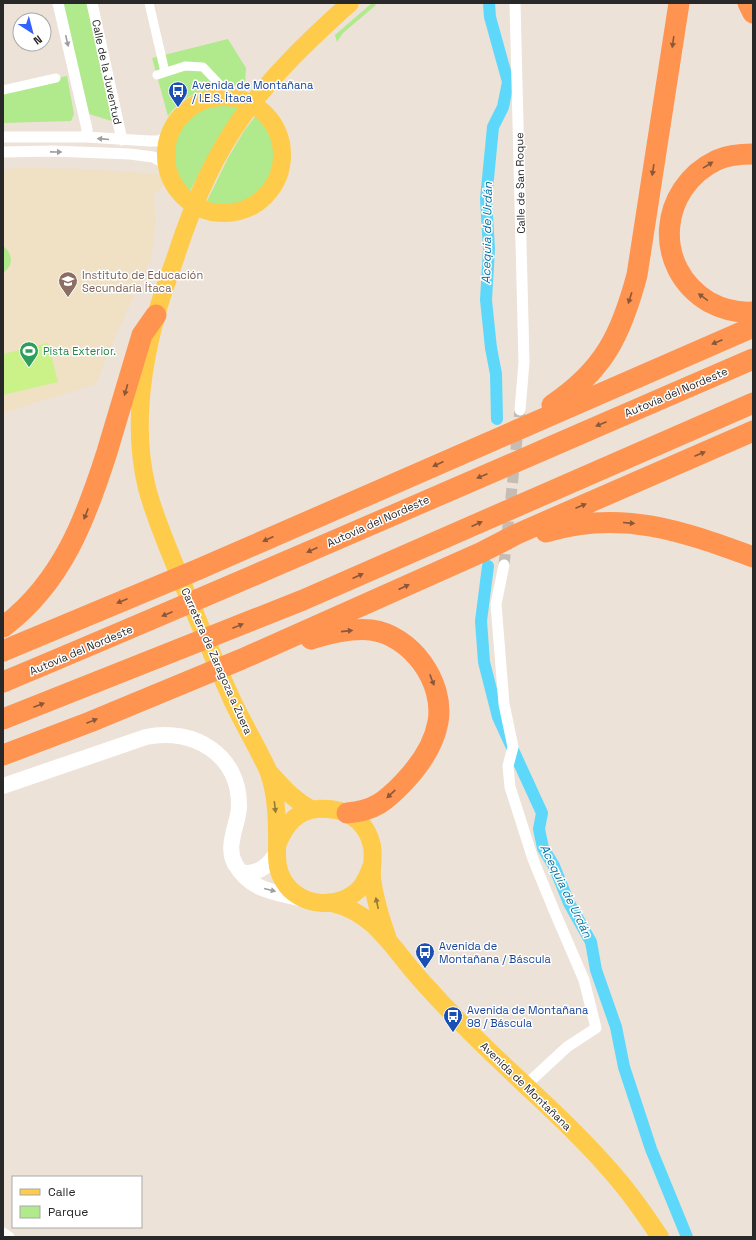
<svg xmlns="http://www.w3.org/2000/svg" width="756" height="1240" viewBox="0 0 756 1240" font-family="'Space Grotesk',sans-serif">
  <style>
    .education { fill: #f0e0c4 }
    .green { fill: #b1e98d }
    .pitch { fill: #caf288 }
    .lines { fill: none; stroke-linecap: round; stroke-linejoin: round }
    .canal { stroke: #5ed8fa; stroke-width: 12 }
    .minor-tunnel { stroke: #c5bdb4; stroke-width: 11; stroke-dasharray: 11 5.5; stroke-linecap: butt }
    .pedestrian { stroke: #fff; stroke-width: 9 }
    .minor { stroke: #fff; stroke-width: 11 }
    .secondary { stroke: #fff; stroke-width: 16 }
    .primary { stroke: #fecc4a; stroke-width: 18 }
    .motorway { stroke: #ff9350; stroke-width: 21 }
    .oneway { fill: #9e9e9e }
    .oneway2 { fill: #89583a }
    .oneway3 { fill: #937a39 }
    .labels { text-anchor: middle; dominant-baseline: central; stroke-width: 3; stroke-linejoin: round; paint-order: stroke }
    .street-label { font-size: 11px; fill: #282828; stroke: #fff }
    .transit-label { font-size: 11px; fill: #164399; stroke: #fff; text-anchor: start }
    .education-label { font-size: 11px; fill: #785e54; stroke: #fff; text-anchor: start }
    .leisure-label { font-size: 11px; fill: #27864d; stroke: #fff; text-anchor: start }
    .water-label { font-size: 12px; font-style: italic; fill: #0073a4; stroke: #fff }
  </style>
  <rect width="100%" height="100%" fill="#ece2d7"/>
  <path class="education" d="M26 168 89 169 160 174 164 185 154 195 156 222 151 258 115 337 96 384 3 413V169Z"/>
  <path class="green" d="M63 3H92L118 123 83 112Z
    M372 3 376 5 343 33 337 42 335 35Z
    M228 39 246 68 245 85C212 88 189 88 168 116L152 58Z
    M67 76 74 114 71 121 3 123V90Z
    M229 102 237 103 239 106 213 147 190 191H188C152 154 180 104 229 102Z
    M257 114C262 115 265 120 268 124 289 156 271 201 232 206 224 208 216 206 208 204L207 201 228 158 244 131Z
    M3 246C13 253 14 266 3 273Z"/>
  <path class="pitch" d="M48 343 58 382 3 395V354Z"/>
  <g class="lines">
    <path class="canal" d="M489 3 490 17 508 82 503 107 493 127 486 199 489 249 486 300 491 348 496 374 497 419
      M488 566 481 621 484 662 498 717 542 813 539 829 543 848 554 866 569 903 591 942 596 970 616 1027 624 1067 651 1149 687 1237"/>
    <path class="minor-tunnel" d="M504 565 520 410"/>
    <path class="pedestrian" d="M149 3 165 72
      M157 75 185 66 203 67 222 87
      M3 90 56 78"/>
    <path class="minor" d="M58 3 87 129V137
      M92 3 122 140
      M515 3 524 362 520 410
      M3 137H87L149 141H158L169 137
      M3 152 52 151 130 154 153 157 167 164
      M504 565 496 604 504 704 513 747 508 766 510 787 533 859 553 908 584 980 596 1028 567 1047 526 1085
      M3 1233 9 1237"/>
    <path class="secondary" d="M3 786 146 737C194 727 240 755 239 807 238 825 225 846 235 864 251 891 274 892 303 899
      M241 872C256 876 268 866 276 854"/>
    <path class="primary" d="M350 3C311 38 273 74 242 117 211 160 191 209 175 259 168 278 161 297 156 316 141 371 133 432 147 488 155 519 169 550 181 580 198 620 214 660 232 700 243 723 256 745 267 768 275 787 277 811 277 832 278 848 274 865 283 880 299 908 341 911 362 886 366 880 369 873 371 867
      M166 155a58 58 0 1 1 116 0a58 58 0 1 1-116 0Z
      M269 772C282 786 293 800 311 809
      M278 843C285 826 297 810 317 809 343 807 366 818 372 846 374 857 371 868 372 879 375 899 380 917 387 936
      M332 903C375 913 392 948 419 978 435 996 451 1013 467 1029 518 1081 575 1127 621 1183 635 1200 648 1219 660 1237"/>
    <path class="motorway" d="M748 3 753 13
      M753 154C741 154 728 155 717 160 658 188 652 268 709 302 722 309 738 313 753 312
      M552 405C604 370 621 335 637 275L679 3
      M546 532C622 509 682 531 753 557
      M3 627C62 583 86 518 107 452 119 413 130 374 142 335L156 315
      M311 639C330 633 351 628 371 630 411 635 445 682 438 722 434 745 420 765 404 782 386 801 374 811 347 813
      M3 651 199 569 753 327
      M3 682C254 577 503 467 753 359
      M3 719 303 600 753 403
      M3 755 90 722 242 659 482 552 517 534 753 431"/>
  </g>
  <defs><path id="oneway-solid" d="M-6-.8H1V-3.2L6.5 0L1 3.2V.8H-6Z"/></defs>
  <g class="oneway">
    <use href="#oneway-solid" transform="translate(67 41) rotate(77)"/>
    <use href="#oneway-solid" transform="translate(103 139) rotate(-175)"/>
    <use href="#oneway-solid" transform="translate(56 152) rotate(1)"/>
    <use href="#oneway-solid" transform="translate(270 890) rotate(14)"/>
  </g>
  <g class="oneway2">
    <use href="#oneway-solid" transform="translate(673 42) rotate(98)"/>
    <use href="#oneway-solid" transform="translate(708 165) rotate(-32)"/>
    <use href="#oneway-solid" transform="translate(653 170) rotate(99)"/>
    <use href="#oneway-solid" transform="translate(703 297) rotate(-144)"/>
    <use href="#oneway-solid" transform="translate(630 298) rotate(108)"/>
    <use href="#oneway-solid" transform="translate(717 342) rotate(157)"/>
    <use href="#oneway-solid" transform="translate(126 390) rotate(106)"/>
    <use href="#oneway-solid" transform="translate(601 424) rotate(157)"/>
    <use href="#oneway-solid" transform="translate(700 454) rotate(-23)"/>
    <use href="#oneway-solid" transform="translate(438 464) rotate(156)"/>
    <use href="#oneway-solid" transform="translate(482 476) rotate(157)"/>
    <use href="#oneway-solid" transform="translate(581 506) rotate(-23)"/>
    <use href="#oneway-solid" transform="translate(86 514) rotate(111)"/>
    <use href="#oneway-solid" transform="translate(629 523) rotate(5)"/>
    <use href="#oneway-solid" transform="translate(477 524) rotate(-24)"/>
    <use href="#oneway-solid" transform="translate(268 539) rotate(156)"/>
    <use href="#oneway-solid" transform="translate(312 550) rotate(156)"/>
    <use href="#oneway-solid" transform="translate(358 576) rotate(-24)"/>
    <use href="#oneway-solid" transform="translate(404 587) rotate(-24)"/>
    <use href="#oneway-solid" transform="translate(122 601) rotate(157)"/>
    <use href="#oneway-solid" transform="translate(167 614) rotate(157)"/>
    <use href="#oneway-solid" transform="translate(238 626) rotate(-22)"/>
    <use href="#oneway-solid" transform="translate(347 631) rotate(-6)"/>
    <use href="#oneway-solid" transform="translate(432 680) rotate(69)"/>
    <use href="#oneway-solid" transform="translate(39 705) rotate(-21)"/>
    <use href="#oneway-solid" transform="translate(92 721) rotate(-22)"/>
    <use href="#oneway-solid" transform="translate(391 794) rotate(137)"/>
  </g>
  <g class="oneway3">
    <use href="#oneway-solid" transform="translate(275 807) rotate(83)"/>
    <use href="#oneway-solid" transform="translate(377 903) rotate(-102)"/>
  </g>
  <defs>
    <g id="bus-pin" transform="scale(1)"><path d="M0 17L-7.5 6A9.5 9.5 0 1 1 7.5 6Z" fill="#1a4fb4" stroke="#fff"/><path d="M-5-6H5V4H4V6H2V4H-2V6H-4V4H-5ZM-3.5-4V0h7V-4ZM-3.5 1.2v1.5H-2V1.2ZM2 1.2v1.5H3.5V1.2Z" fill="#fff"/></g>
    <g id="school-pin" transform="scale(1)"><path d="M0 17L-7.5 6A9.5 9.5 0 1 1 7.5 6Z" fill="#8d6e63" stroke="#fff"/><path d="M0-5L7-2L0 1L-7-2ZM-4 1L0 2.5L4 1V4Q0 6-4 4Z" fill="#fff"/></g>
    <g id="stadium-pin" transform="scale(1)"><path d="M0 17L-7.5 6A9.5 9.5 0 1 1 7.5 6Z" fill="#2e9e5b" stroke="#fff"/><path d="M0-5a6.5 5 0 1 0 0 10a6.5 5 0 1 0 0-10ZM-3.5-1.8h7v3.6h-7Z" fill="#fff"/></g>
  </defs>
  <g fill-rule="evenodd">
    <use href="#bus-pin" x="178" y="91"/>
    <use href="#school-pin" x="68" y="281"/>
    <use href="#stadium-pin" x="29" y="351"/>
    <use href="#bus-pin" x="425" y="952"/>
    <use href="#bus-pin" x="453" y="1016"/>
  </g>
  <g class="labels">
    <g class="street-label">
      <text transform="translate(107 72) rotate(78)">Calle de la Juventud</text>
      <text transform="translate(520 183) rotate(-91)">Calle de San Roque</text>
      <text transform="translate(676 392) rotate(-23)">Autovía del Nordeste</text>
      <text transform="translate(378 521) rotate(-24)">Autovía del Nordeste</text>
      <text transform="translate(81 650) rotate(-23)">Autovía del Nordeste</text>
      <text transform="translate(217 661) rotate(66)">Carretera de Zaragoza a Zuera</text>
      <text transform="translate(526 1086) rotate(44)">Avenida de Montañana</text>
    </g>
    <g class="transit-label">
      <text x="192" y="85">Avenida de Montañana<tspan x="192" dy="13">/ I.E.S. Ítaca</tspan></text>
      <text x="439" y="946">Avenida de<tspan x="439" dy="13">Montañana / Báscula</tspan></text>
      <text x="467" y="1010">Avenida de Montañana<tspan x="467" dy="13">98 / Báscula</tspan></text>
    </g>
    <g class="education-label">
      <text x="82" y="275">Instituto de Educación<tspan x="82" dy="13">Secundaria Ítaca</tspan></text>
    </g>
    <g class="leisure-label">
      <text x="43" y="351">Pista Exterior.</text>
    </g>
    <g class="water-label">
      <text transform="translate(487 233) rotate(-89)">Acequia de Urdán</text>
      <text transform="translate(566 891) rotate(64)">Acequia de Urdán</text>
    </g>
  </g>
  <rect width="756" height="1240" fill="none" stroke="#282828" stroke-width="8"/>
  <rect x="12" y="1176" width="130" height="52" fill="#ffffff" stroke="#a9a9a9"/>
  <rect x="20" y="1189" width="20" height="6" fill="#fecc4a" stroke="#a9a9a9"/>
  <text x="48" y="1196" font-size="12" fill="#282828">Calle</text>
  <rect x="20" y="1206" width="20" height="12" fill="#b1e98d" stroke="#a9a9a9"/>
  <text x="48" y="1216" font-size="12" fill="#282828">Parque</text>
  <g transform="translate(32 32) rotate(144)"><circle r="19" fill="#ffffff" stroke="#a9a9a9"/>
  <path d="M0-3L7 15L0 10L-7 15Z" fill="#3262ff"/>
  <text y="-6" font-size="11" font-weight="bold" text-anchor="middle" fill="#282828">N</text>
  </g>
</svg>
